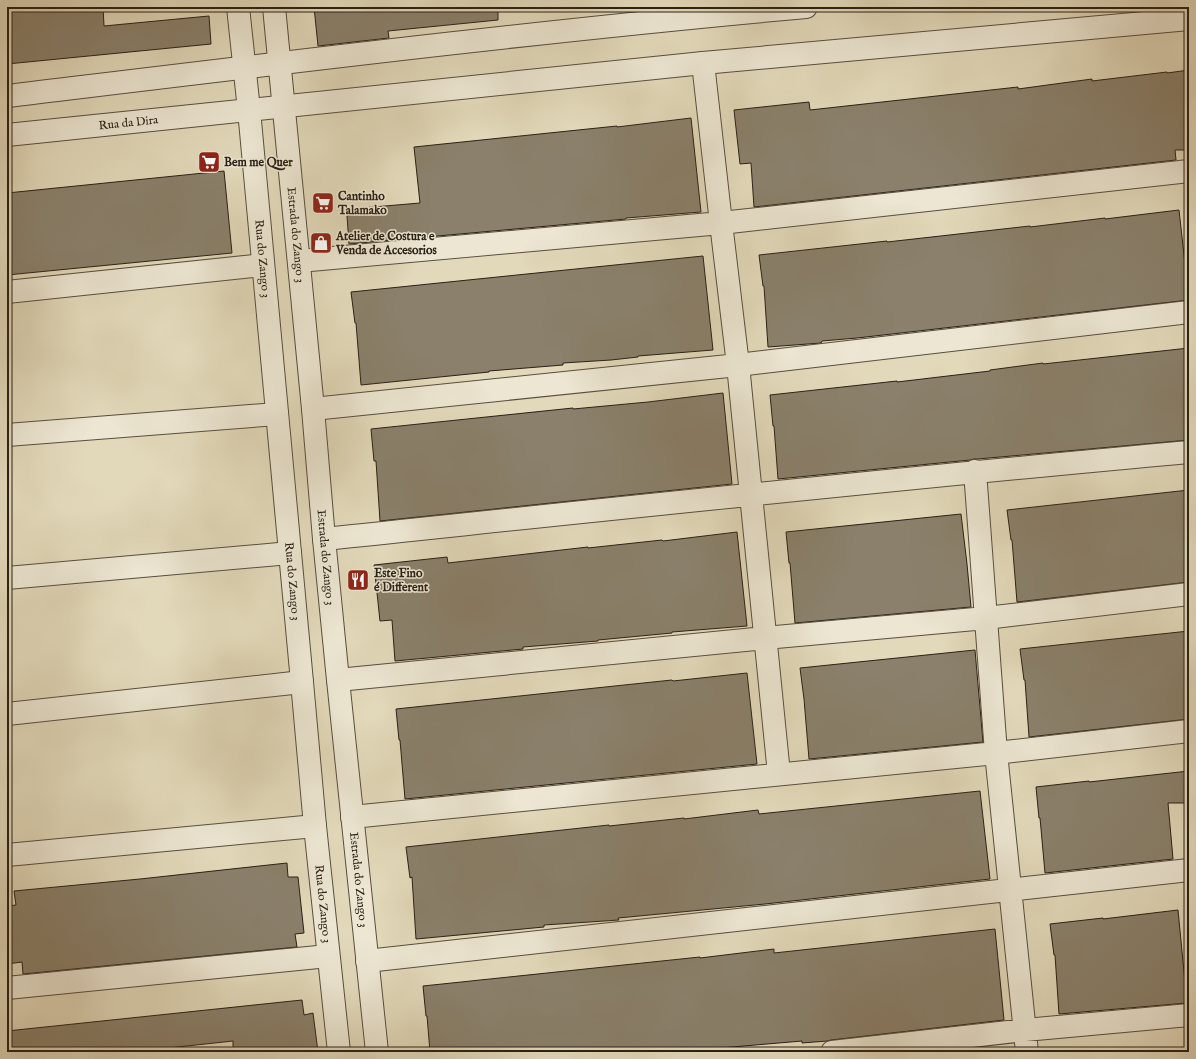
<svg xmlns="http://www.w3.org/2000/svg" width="1196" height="1059" viewBox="0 0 1196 1059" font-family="'IM FELL English',serif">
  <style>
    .building { fill: #8a806b; stroke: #2a2016 }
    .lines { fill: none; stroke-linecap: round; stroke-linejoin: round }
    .minor-casing { stroke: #584e3f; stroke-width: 24 }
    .tertiary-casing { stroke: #584e3f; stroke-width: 24 }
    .minor { stroke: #ece6d2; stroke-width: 22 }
    .tertiary { stroke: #ece6d2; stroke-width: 22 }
    .labels { text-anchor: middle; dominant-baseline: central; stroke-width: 3; stroke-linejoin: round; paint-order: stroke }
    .street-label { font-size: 12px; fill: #2a2016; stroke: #ece6d2 }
    .poi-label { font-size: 12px; font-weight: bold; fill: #2a2016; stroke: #ece6d2; text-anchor: start }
  </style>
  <rect width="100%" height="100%" fill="#e2d9ba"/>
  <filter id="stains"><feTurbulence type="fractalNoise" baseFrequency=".005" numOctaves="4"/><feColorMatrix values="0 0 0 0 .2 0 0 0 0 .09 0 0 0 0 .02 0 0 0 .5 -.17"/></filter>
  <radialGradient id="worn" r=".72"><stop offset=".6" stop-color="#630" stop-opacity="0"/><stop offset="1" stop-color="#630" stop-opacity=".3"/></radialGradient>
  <path class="building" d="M7 7H103L104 26 209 16 211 44 7 64Z
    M314 7H498V20L388 31 389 38 318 46Z
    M1189 70V150H1175L1176 160 754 207 751 163 740 164 734 110 809 102 810 110 1018 87V89L1092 79V81L1167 72V73Z
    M691 118 701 212 626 218V219L349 244 347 216 351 215 350 209 420 203 414 147 617 126V127Z
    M224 171 232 253 7 275V193Z
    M1179 210 1189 300 857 338 822 341 821 343 768 347 764 286H763L759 255 887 241V242L1030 226V227L1105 218V219Z
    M703 256 713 350 638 356V357L611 360 563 363V365L489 371V372L361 385 356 323H355L351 292Z
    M1189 348V440L978 459H974L970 460 778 479 774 426H773L770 395 897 381V382L990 371V370L1043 363V364Z
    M723 393 732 484 380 521 376 461H374L371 429 573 408V409L648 402Z
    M1189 490V582L1017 602 1012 540H1011L1007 510Z
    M961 514 967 564 971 607 795 623 790 563H789L786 532Z
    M737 532 747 626 672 632V633L598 640V641L523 647V649L395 661 392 620 380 621 374 565 447 557 448 563 588 547V548L662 540 663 541Z
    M1189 631V719L1029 737 1025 680H1024L1020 649Z
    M975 650 983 742 809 759 804 699 800 668Z
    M747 673 757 764 405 799 400 740H399L396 709 672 680 673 681Z
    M1189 771V803H1168L1173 859 1045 873 1040 818H1039L1036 787 1089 781V782Z
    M980 791 990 879 765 904 618 918 619 920 544 925V927L416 939 412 877 410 878 406 847 609 825V826L684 818V819L758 810 759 814Z
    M287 863 288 877H298L304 933 295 934 297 947 23 974 22 962 7 964V944L10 943 7 906 16 905 14 891 140 879Z
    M1178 910 1187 1003 1059 1014 1055 955H1054L1050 924 1103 918V919Z
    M995 929 1004 1020 831 1040 827 1041 802 1043V1041L709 1049V1051L692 1052H430L427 1016H426L423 986 700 957V958L774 949V953Z
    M302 1000 304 1015 313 1013 318 1052H233V1041L131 1052H7V1031Z"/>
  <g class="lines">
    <g class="minor-casing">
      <path id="minor" d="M703 63 721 223 738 365 779 774
        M299 261 721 223 1189 171
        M7 292 263 265
        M313 409 738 365 1189 312
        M7 435 277 414
        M975 471 996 753 1027 1052
        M324 539C612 509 900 478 1189 452
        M7 578 290 553
        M338 680 765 638 986 618 1189 594
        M7 714 302 682
        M352 817 996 753 1189 731
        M7 855 315 826
        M367 961 1189 870
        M7 988 328 956
        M832 1052 1025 1030 1189 1015"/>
    </g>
    <g class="tertiary-casing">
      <g id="tertiary">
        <path id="s1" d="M238 7 249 110 302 682 315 826 339 1052"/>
        <path id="s2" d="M274 7 313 409 324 539 338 680 377 1052"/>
        <path d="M7 96C273 64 539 31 806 7"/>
        <path id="s3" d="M7 135 703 63 1189 19"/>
      </g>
    </g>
    <use href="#minor" class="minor"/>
    <use href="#tertiary" class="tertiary"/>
  </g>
  <defs>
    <g id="supermarket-square" transform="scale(1.15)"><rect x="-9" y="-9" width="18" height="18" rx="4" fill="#8f2418" stroke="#ece6d2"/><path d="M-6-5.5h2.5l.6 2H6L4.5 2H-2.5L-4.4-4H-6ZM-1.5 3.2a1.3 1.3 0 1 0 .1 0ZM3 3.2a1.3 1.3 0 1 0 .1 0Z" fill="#fff"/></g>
    <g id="shop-square" transform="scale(1.15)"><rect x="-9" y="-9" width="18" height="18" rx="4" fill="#8f2418" stroke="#ece6d2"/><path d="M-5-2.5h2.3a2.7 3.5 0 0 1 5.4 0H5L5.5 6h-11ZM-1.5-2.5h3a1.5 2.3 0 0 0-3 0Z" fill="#fff"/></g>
    <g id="restaurant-square" transform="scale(1.15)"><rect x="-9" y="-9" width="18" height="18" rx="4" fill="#8f2418" stroke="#ece6d2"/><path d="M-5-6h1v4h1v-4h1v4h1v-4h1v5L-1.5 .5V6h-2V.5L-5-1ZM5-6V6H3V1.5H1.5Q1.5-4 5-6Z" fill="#fff"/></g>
  </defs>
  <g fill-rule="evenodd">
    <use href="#supermarket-square" x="209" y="162"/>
    <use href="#supermarket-square" x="323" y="203"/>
    <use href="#shop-square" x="321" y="243"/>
    <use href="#restaurant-square" x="358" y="580"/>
  </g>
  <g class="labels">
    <g class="street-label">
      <text stroke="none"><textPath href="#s3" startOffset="122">Rua da Dira</textPath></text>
      <text stroke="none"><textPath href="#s2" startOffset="229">Estrada do Zango 3</textPath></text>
      <text stroke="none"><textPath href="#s1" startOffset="253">Rua do Zango 3</textPath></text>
      <text stroke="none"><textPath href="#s2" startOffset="553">Estrada do Zango 3</textPath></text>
      <text stroke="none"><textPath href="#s1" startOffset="577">Rua do Zango 3</textPath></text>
      <text stroke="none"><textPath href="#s2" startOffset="877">Estrada do Zango 3</textPath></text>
      <text stroke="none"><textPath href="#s1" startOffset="901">Rua do Zango 3</textPath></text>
    </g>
    <g class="poi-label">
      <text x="224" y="162">Bem me Quer</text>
      <text x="338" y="196">Cantinho<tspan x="338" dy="14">Talamako</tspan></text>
      <text x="336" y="236">Atelier de Costura e<tspan x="336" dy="14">Venda de Accesorios</tspan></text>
      <text x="374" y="573">Este Fino<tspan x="374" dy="14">é Different</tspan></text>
    </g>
  </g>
  <rect width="1196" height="1059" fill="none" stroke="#e2d9ba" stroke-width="24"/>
  <rect x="8" y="8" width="1180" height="1043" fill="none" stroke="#2a2016" stroke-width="2"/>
  <rect x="12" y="12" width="1172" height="1035" fill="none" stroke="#2a2016"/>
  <rect width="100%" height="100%" filter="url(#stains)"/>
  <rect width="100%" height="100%" fill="url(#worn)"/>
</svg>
